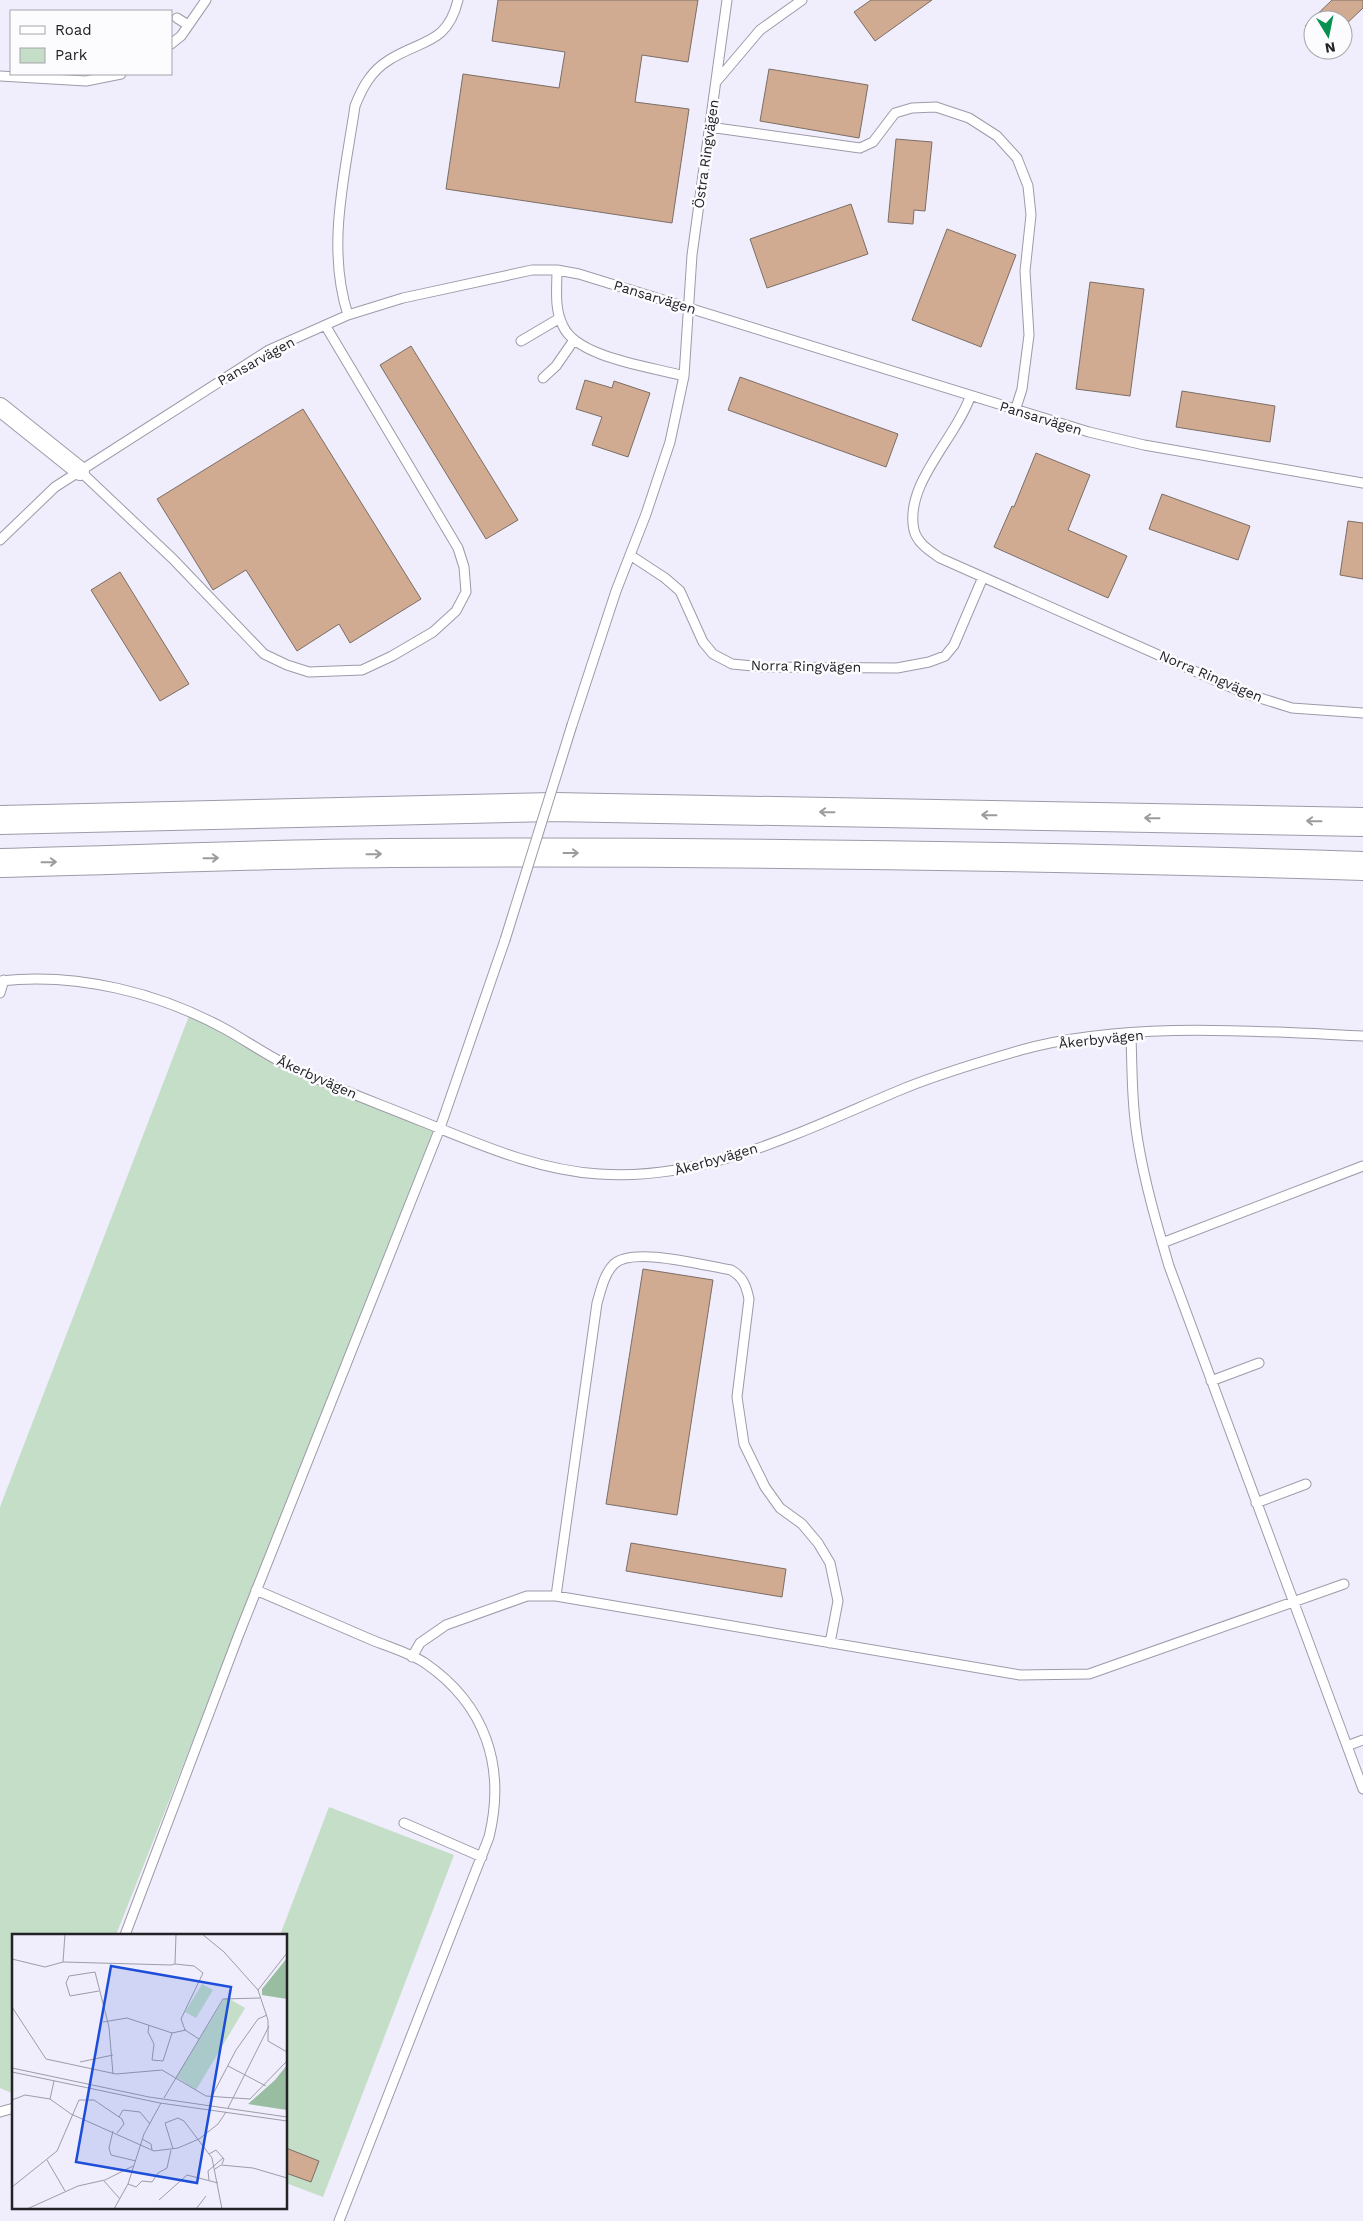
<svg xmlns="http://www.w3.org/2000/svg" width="1363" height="2221" viewBox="0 0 1363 2221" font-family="'Work Sans',sans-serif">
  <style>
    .green { fill: #c4dec8 }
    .building { fill: #d0aa91; stroke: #7b6e66 }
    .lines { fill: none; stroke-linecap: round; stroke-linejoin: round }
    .service-casing { stroke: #9e9aa9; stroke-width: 11 }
    .minor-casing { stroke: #9e9aa9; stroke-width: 20 }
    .motorway-casing { stroke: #9e9aa9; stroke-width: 30 }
    .service { stroke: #fff; stroke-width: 9 }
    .minor { stroke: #fff; stroke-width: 18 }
    .motorway { stroke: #fff; stroke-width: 28 }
    .service-bridge-casing { stroke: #9e9aa9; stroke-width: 11; stroke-linecap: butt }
    .service-bridge { stroke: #fff; stroke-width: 9 }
    .oneway { stroke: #9c9c9e }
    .labels { text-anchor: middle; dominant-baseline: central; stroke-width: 5; stroke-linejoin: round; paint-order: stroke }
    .street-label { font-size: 14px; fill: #232227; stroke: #fcfcff }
    .inset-road { fill: none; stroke: #9e9ca7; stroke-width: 1 }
    .view { fill: #1d4ed8; fill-opacity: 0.15; stroke: #1d4ed8; stroke-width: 2.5 }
    .inset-edge { fill: none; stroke: #232227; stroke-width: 2.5 }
  </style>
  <rect width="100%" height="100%" fill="#f0edfc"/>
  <path class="green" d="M189 1016 222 1031 282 1068 434 1130 116 1935H14V2094L0 2088V1507Z
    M329 1807 454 1855 323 2197 286 2183V1935H280Z"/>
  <path class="building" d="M498 0H698L688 62 642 55 635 102 689 109 672 223 446 189 463 74 559 88 565 52 492 41Z
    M871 0H932L875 41 854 12Z
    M1332 0H1363V8L1343 27V20H1313V34L1305 26Z
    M769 69 868 85 859 138 760 121Z
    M896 139 932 142 925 211 914 210 913 224 888 222Z
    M851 204 868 254 767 288 750 239Z
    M947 229 1016 255 981 347 912 320Z
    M1090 282 1144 289 1130 396 1076 389Z
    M411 346 518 520 486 539 380 365Z
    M740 377 898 434 886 467 728 410Z
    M585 380 612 388 614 381 650 393 628 457 592 445 602 417 576 409Z
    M1182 391 1275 406 1270 442 1176 427Z
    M303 409 421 599 350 643 339 624 297 651 246 570 213 590 157 499Z
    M1036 453 1090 475 1068 530 1127 556 1108 598 994 547 1012 506 1014 507Z
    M1162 494 1250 526 1238 560 1149 529Z
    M1348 521 1363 523V579L1340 575Z
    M120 572 189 684 160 701 91 590Z
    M643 1269 713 1280 677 1515 606 1504Z
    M631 1543 786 1569 782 1597 626 1571Z
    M286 2148 319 2161 311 2182 286 2173Z"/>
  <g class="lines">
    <g class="service-casing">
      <path id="service" d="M177 18 188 25
        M171 44 181 36 206 0
        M0 76 86 81 121 74
        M716 82 760 30 802 0
        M709 127 860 148 873 142 895 113 912 108 936 107 969 118 997 136 1017 158 1028 186 1031 215 1025 271 1029 335 1022 389 1015 411
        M557 270C557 288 554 309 563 326 577 358 653 367 684 376
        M348 315C326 247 345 175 355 106 362 88 371 71 389 60 422 39 447 45 458 0
        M521 341 560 318
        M543 378 556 366 574 340
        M970 397C956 438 904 484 914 530 917 543 930 551 940 558L1244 693 1292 708 1363 713
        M80 471 173 559 264 654 287 665 309 672 362 670 392 656 433 632 456 611 466 592 464 567 458 548 325 325
        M0 540 55 487 269 350 348 315 403 298 532 270H557L579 274 1089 432 1144 445 1363 483
        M630 555 665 578 680 591 703 642 713 654 732 664 764 667 897 668 929 662 945 656 954 645 983 577
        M572 725 616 591 646 514 670 442 684 376 692 255 727 0
        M0 981C77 972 160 993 227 1030 248 1042 268 1056 289 1066 332 1087 377 1103 421 1121 479 1144 536 1170 599 1174 707 1182 808 1128 905 1088 942 1073 983 1061 1021 1050 1126 1021 1254 1031 1363 1036
        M0 993 4 980
        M1131 1034C1132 1070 1132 1107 1138 1142 1145 1184 1157 1225 1169 1266L1363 1789
        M1162 1243 1363 1166
        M1211 1381 1259 1363
        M1256 1503 1306 1484
        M256 1590C295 1607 334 1624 372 1640 389 1647 410 1653 425 1663 486 1705 506 1767 489 1837L339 2221
        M556 1596 597 1303C601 1290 604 1274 614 1264 633 1246 705 1266 731 1270 743 1277 746 1285 749 1299L737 1397 744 1444 765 1487 780 1508 802 1524 818 1543 830 1563 838 1601 830 1643
        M412 1657 420 1643 446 1625 527 1596H556L1020 1675 1089 1674 1344 1584
        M1347 1746 1363 1740
        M404 1823 482 1857
        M125 1935 239 1634 440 1128 505 940
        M0 2112 14 2108"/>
    </g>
    <g class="minor-casing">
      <path id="minor" d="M0 407 80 471"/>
    </g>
    <g class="motorway-casing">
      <path id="motorway" d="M0 820 554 807 1363 822
        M0 863C130 860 260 854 390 853 715 851 1039 856 1363 866"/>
    </g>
    <use href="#service" class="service"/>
    <use href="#minor" class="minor"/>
    <use href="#motorway" class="motorway"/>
    <g class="service-bridge-casing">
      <path id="service-bridge" d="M505 940 572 725"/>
    </g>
    <use href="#service-bridge" class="service-bridge"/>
  </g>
  <defs><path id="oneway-shaft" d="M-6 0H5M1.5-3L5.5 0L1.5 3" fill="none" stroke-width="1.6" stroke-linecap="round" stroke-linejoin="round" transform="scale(1.25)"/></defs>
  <g class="oneway">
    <use href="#oneway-shaft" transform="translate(827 812) rotate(-179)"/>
    <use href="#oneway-shaft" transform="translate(989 815) rotate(-179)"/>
    <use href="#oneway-shaft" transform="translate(1152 818) rotate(-179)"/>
    <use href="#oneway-shaft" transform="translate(1314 821) rotate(-179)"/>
    <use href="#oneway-shaft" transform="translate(571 853)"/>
    <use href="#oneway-shaft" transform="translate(374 854) rotate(-1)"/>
    <use href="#oneway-shaft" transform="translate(211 858) rotate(-1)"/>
    <use href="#oneway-shaft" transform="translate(49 862) rotate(-1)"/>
  </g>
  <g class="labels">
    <g class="street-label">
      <text transform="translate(706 154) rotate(-82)">Östra Ringvägen</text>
      <text transform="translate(655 297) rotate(17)">Pansarvägen</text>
      <text transform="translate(256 361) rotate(-29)">Pansarvägen</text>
      <text transform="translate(1041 418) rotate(17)">Pansarvägen</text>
      <text transform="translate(806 666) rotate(1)">Norra Ringvägen</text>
      <text transform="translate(1211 676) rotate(23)">Norra Ringvägen</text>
      <text transform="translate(1101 1039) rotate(-6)">Åkerbyvägen</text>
      <text transform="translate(317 1077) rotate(24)">Åkerbyvägen</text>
      <text transform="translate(716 1159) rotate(-16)">Åkerbyvägen</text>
    </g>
  </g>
  <g transform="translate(12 1934)">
    <rect width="275" height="275" fill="#f0edfc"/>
    <path d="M190 50 201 56 184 84 173 78ZM216 64 233 74 184 156 164 143 212 65Z" fill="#c4dec8"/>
    <path d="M275 24V65L250 61V55ZM275 131V176L236 170 263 146Z" fill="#99bda0"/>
    <path class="inset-road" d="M190 0 212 18 246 56 256 86V107L275 118M0 25 33 33 51 28 159 31 163 30 164 0M51 28 53 0M163 30 182 32 191 39 169 85 173 96 187 105M246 56 275 19M87 57 58 62 54 49 57 42 83 38 97 93 101 140M0 73 34 125 104 140 150 136 194 162 238 165 275 127M91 88 115 84 160 99 174 96M137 91 136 98 142 110 140 126 151 127 160 99M68 128 101 121M216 132 254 152M0 134 137 163 275 183M0 138 148 169 275 187M200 162 224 116 246 85 255 81M152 164 211 65 248 64M38 165 42 147M0 166 13 161 38 165 59 180 142 217 166 214 187 205 206 190 214 178M216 174 257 92M107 183 111 176 128 178 138 190M101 197 97 214 99 221 124 227M130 205 139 210 140 216M161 215 153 189 166 184 172 187 200 224 210 275M197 220 204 216 212 225 210 230M35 226 53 257M203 235 209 231 241 234 275 244M197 246 196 237 211 224M92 247 108 265M116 250 124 253 130 247 140 248 146 239 155 234 159 216M0 253 45 217 67 166H82L110 185 112 190 105 199M147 266 175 241 206 249M15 275 66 252 93 246 121 232M102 275 116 250 132 200 149 169M184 275 194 262"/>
    <path class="view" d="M99 32 219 53 185 249 64 228Z"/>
    <rect width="275" height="275" class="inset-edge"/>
  </g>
  <rect x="10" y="10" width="162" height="65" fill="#fcfcff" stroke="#a5a5a9"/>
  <rect x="20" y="26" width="25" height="8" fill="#ffffff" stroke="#a5a5a9"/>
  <text x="55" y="35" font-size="15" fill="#232227">Road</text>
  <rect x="20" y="48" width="25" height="15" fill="#c4dec8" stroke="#a5a5a9"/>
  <text x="55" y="60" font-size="15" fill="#232227">Park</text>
  <g transform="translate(1328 35) rotate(170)"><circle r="24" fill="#fcfcff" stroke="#a5a5a9"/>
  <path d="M0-4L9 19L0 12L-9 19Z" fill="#069150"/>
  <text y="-8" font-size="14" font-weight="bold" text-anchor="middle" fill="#232227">N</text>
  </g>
</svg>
